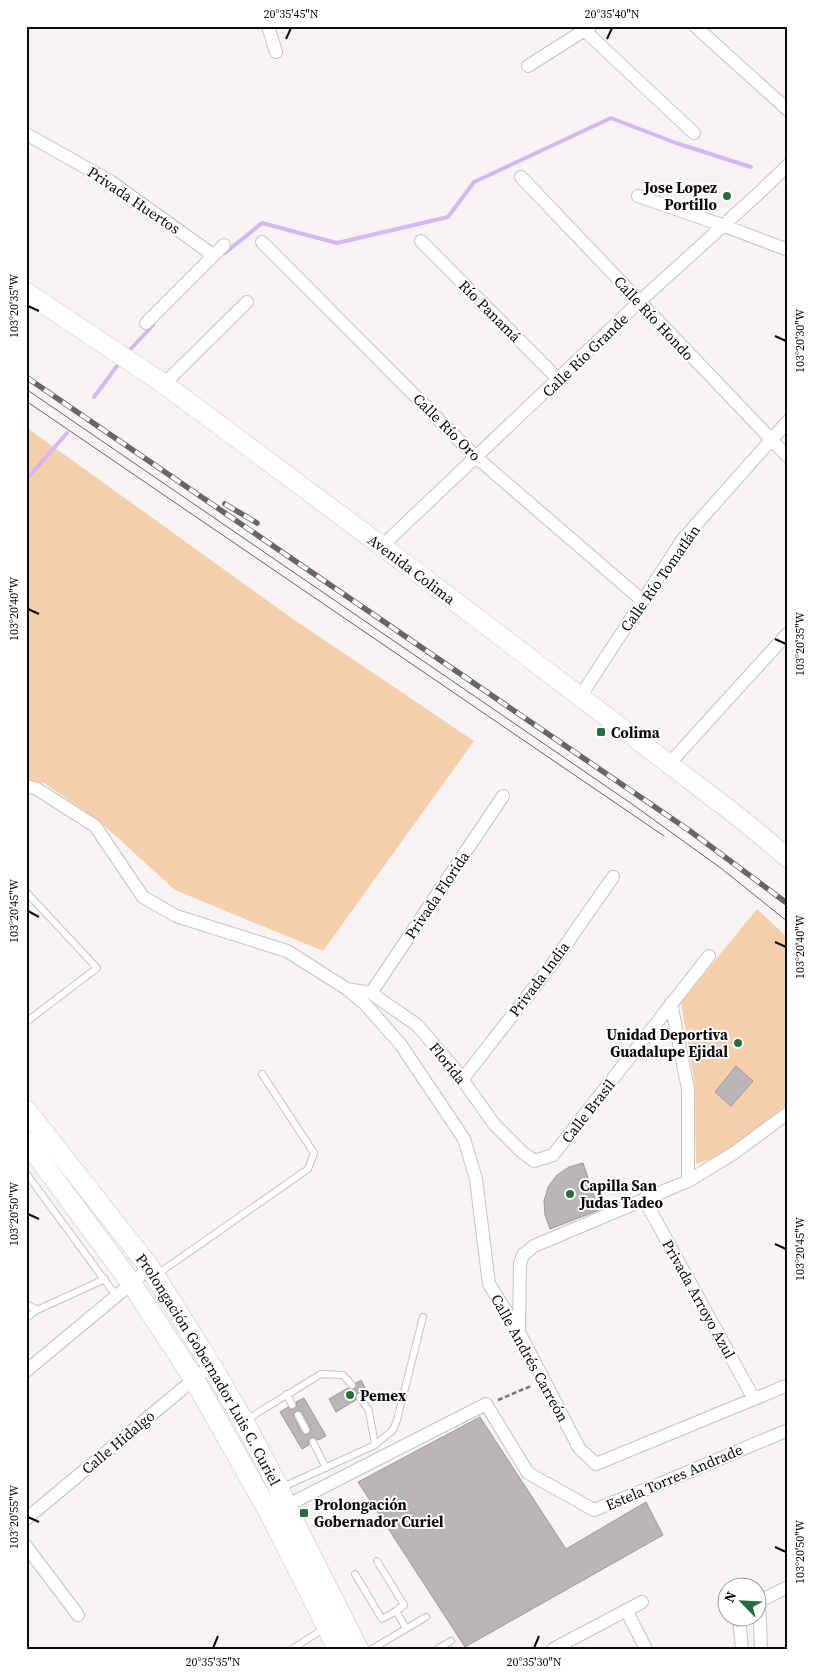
<svg xmlns="http://www.w3.org/2000/svg" width="814" height="1675" viewBox="0 0 814 1675" font-family="'Source Serif 4',serif">
  <style>
    .grass { fill: #f5ceac }
    .lines { fill: none; stroke-linecap: round; stroke-linejoin: round }
    .stream { stroke: #d2b7f1; stroke-width: 4 }
    .building { fill: #b8b5b4; stroke: #9d9a99; fill-rule: evenodd }
    .lane-casing { stroke: #c7c3c3; stroke-width: 8 }
    .street-casing { stroke: #c7c3c3; stroke-width: 14 }
    .secondary-casing { stroke: #c7c3c3; stroke-width: 20 }
    .primary-casing { stroke: #c7c3c3; stroke-width: 21 }
    .path { stroke: #767474; stroke-width: 2.5; stroke-dasharray: 5 2.5; stroke-linecap: butt }
    .lane { stroke: #fff; stroke-width: 6 }
    .street { stroke: #fff; stroke-width: 12 }
    .secondary { stroke: #fff; stroke-width: 19 }
    .primary { stroke: #fff; stroke-width: 20 }
    .tram { stroke: #676565; stroke-width: 1 }
    .rail-casing { stroke: #676565; stroke-width: 5.5 }
    .rail { stroke: #fff; stroke-width: 4; stroke-dasharray: 11; stroke-linecap: butt }
    .ticks { fill: none; stroke: #0c0b0b; stroke-width: 2 }
    .poi-dot { fill: #266f3d; stroke: #fff; stroke-width: 2 }
    .labels { text-anchor: middle; dominant-baseline: central; stroke-width: 4; stroke-linejoin: round; paint-order: stroke }
    .poi-label { font-size: 15px; font-weight: bold; fill: #0c0b0b; stroke: #fff; text-anchor: start }
    .street-label { font-size: 15px; fill: #0c0b0b; stroke: #fff }
    .neatline { fill: none; stroke: #0c0b0b; stroke-width: 2 }
    .ticks-label { font-size: 12px; text-anchor: middle; fill: #0c0b0b }
  </style>
  <rect width="100%" height="100%" fill="#f7f3f4"/>
  <path class="grass" d="M26 427 293 619 474 741 323 951 175 890 98 820 44 783 26 780Z
    M757 909 788 938V1105L727 1153 696 1164 695 1085 681 1002Z"/>
  <g class="lines">
    <path class="stream" d="M225 253 262 223 337 243 448 217 474 182 611 118 676 143 751 167
      M127 353 153 325
      M94 397 120 362
      M26 480 67 433"/>
  </g>
  <path class="building" d="M736 1066 753 1081 731 1106 715 1092Z
    M583 1163 599 1210 550 1229 545 1215 544 1201 548 1187 557 1175 569 1167Z
    M361 1380 368 1393 365 1395 362 1392 358 1393 355 1395 356 1400 336 1412 329 1399 348 1388 351 1390 355 1389 356 1383Z
    M304 1398 326 1436 318 1440 314 1437 310 1438 308 1441 309 1445 302 1449 280 1412 288 1407 291 1410 294 1409 297 1406 296 1402ZM298 1410 302 1412 310 1428V1432L308 1435 302 1433 294 1417V1413Z
    M480 1417 566 1549 646 1502 663 1535 465 1647 358 1482Z"/>
  <g class="lines">
    <g class="lane-casing">
      <path id="lane" d="M26 893H27L97 968 26 1022
        M26 1173 117 1297
        M156 1275 308 1169 314 1153 262 1074
        M26 1304 37 1310
        M26 1318 37 1310 105 1279
        M287 1394 292 1405
        M298 1415 306 1430
        M246 1420 321 1374 343 1375 352 1385
        M313 1442 326 1468
        M375 1445 393 1430 397 1420 423 1317
        M283 1487 375 1445 369 1411 360 1397
        M377 1561 404 1605 396 1611
        M355 1574 382 1619 396 1611 406 1628
        M292 1649 325 1628
        M372 1649 426 1617
        M437 1649 451 1641"/>
    </g>
    <g class="street-casing">
      <path id="street" d="M268 26 276 52
        M695 26 788 110
        M585 31 694 133
        M528 66 591 26
        M26 134 110 181 213 255
        M521 177 788 457
        M638 196 722 225 788 250
        M421 241 559 380
        M262 242 477 458 643 601
        M146 323 224 245
        M164 384 247 302
        M382 546 639 302 759 193 788 165
        M580 697 683 539 788 421
        M668 765 788 633
        M26 786 37 789 95 826 143 897 176 916 287 951 347 989 366 1005 401 1045 464 1139 476 1179 489 1284 519 1332 579 1448 596 1464 788 1385
        M347 989 371 993 417 1025 454 1068 494 1124 522 1152 534 1161 553 1155 709 956
        M371 993 503 796
        M671 1003 688 1089V1181
        M462 1080 553 963 613 877
        M644 1199 754 1399
        M519 1332 520 1264 523 1255 534 1246 688 1181 734 1153 788 1113
        M26 1371 150 1268
        M280 1509 486 1404 528 1473 594 1510 669 1480 788 1430
        M26 1519 211 1365
        M26 1546 78 1615
        M759 1602 761 1649
        M756 1603 788 1587
        M626 1610 646 1649
        M739 1618 742 1649
        M553 1649 642 1602"/>
    </g>
    <g class="secondary-casing">
      <g id="secondary">
        <path id="s1" d="M26 292 164 384 382 546 740 818 788 858"/>
      </g>
    </g>
    <g class="primary-casing">
      <g id="primary">
        <path id="s2" d="M26 1110 150 1268 211 1365 244 1422 279 1488 286 1506 358 1649"/>
        <path d="M26 1141 132 1284 194 1379 270 1514 338 1649"/>
      </g>
    </g>
    <path class="path" d="M498 1400 531 1386"/>
    <use href="#lane" class="lane"/>
    <use href="#street" class="street"/>
    <use href="#secondary" class="secondary"/>
    <use href="#primary" class="primary"/>
    <path class="tram" d="M26 389 632 804 722 869 788 922
      M26 401 664 836"/>
    <g class="rail-casing">
      <path id="rail" d="M26 377 690 831 788 904
        M225 504 257 523"/>
    </g>
    <use href="#rail" class="rail"/>
  </g>
  <path class="ticks" d="M286 39 291 28M607 39 612 28M28 306 39 311M775 336 786 341M28 609 39 614M775 639 786 644M28 911 39 917M775 942 786 947M28 1214 39 1219M775 1244 786 1249M28 1517 39 1522M775 1547 786 1552M213 1648 218 1636M534 1648 539 1636"/>
  <g class="poi-dot">
    <circle cx="727" cy="196" r="5"/>
    <rect x="596" y="727" width="10" height="10" rx="2.5"/>
    <circle cx="738" cy="1043" r="5"/>
    <circle cx="570" cy="1194" r="5"/>
    <circle cx="350" cy="1395" r="5"/>
    <rect x="299" y="1508" width="10" height="10" rx="2.5"/>
  </g>
  <g class="labels">
    <g class="poi-label">
      <text x="717" y="187" text-anchor="end">Jose Lopez<tspan x="717" dy="17">Portillo</tspan></text>
      <text x="611" y="732">Colima</text>
      <text x="728" y="1034" text-anchor="end">Unidad Deportiva<tspan x="728" dy="17">Guadalupe Ejidal</tspan></text>
      <text x="580" y="1185">Capilla San<tspan x="580" dy="17">Judas Tadeo</tspan></text>
      <text x="360" y="1395">Pemex</text>
      <text x="314" y="1504">Prolongación<tspan x="314" dy="17">Gobernador Curiel</tspan></text>
    </g>
    <g class="street-label">
      <text transform="translate(134 200) rotate(34)">Privada Huertos</text>
      <text transform="translate(490 311) rotate(45)">Río Panamá</text>
      <text transform="translate(654 318) rotate(47)">Calle Río Hondo</text>
      <text transform="translate(585 355) rotate(-44)">Calle Río Grande</text>
      <text transform="translate(447 427) rotate(45)">Calle Río Oro</text>
      <text stroke="none"><textPath href="#s1" startOffset="475">Avenida Colima</textPath></text>
      <text transform="translate(660 578) rotate(-55)">Calle Río Tomatlán</text>
      <text transform="translate(437 895) rotate(-56)">Privada Florida</text>
      <text transform="translate(539 979) rotate(-53)">Privada India</text>
      <text transform="translate(448 1063) rotate(51)">Florida</text>
      <text transform="translate(588 1111) rotate(-52)">Calle Brasil</text>
      <text transform="translate(699 1299) rotate(61)">Privada Arroyo Azul</text>
      <text transform="translate(530 1358) rotate(61)">Calle Andrés Carreón</text>
      <text stroke="none"><textPath href="#s2" startOffset="318">Prolongación Gobernador Luis C. Curiel</textPath></text>
      <text transform="translate(118 1442) rotate(-40)">Calle Hidalgo</text>
      <text transform="translate(674 1477) rotate(-23)">Estela Torres Andrade</text>
    </g>
  </g>
  <rect width="814" height="1675" fill="none" stroke="#ffffff" stroke-width="55"/>
  <g transform="translate(742 1602) rotate(294)"><circle r="24" fill="#ffffff" stroke="#9e9d9d"/>
  <path d="M0-4L9 19L0 12L-9 19Z" fill="#266f3d"/>
  <text y="-8" font-size="14" font-weight="bold" text-anchor="middle" fill="#0c0b0b">N</text>
  </g>
  <rect x="28" y="28" width="758" height="1620" class="neatline"/>
  <g class="ticks-label">
    <text x="291" y="18">20°35'45"N</text>
    <text x="612" y="18">20°35'40"N</text>
    <text transform="translate(14 306) rotate(-90)" y="4">103°20'35"W</text>
    <text transform="translate(800 341) rotate(-90)" y="4">103°20'30"W</text>
    <text transform="translate(14 609) rotate(-90)" y="4">103°20'40"W</text>
    <text transform="translate(800 644) rotate(-90)" y="4">103°20'35"W</text>
    <text transform="translate(14 911) rotate(-90)" y="4">103°20'45"W</text>
    <text transform="translate(800 947) rotate(-90)" y="4">103°20'40"W</text>
    <text transform="translate(14 1214) rotate(-90)" y="4">103°20'50"W</text>
    <text transform="translate(800 1249) rotate(-90)" y="4">103°20'45"W</text>
    <text transform="translate(14 1517) rotate(-90)" y="4">103°20'55"W</text>
    <text transform="translate(800 1552) rotate(-90)" y="4">103°20'50"W</text>
    <text x="213" y="1666">20°35'35"N</text>
    <text x="534" y="1666">20°35'30"N</text>
  </g>
</svg>
